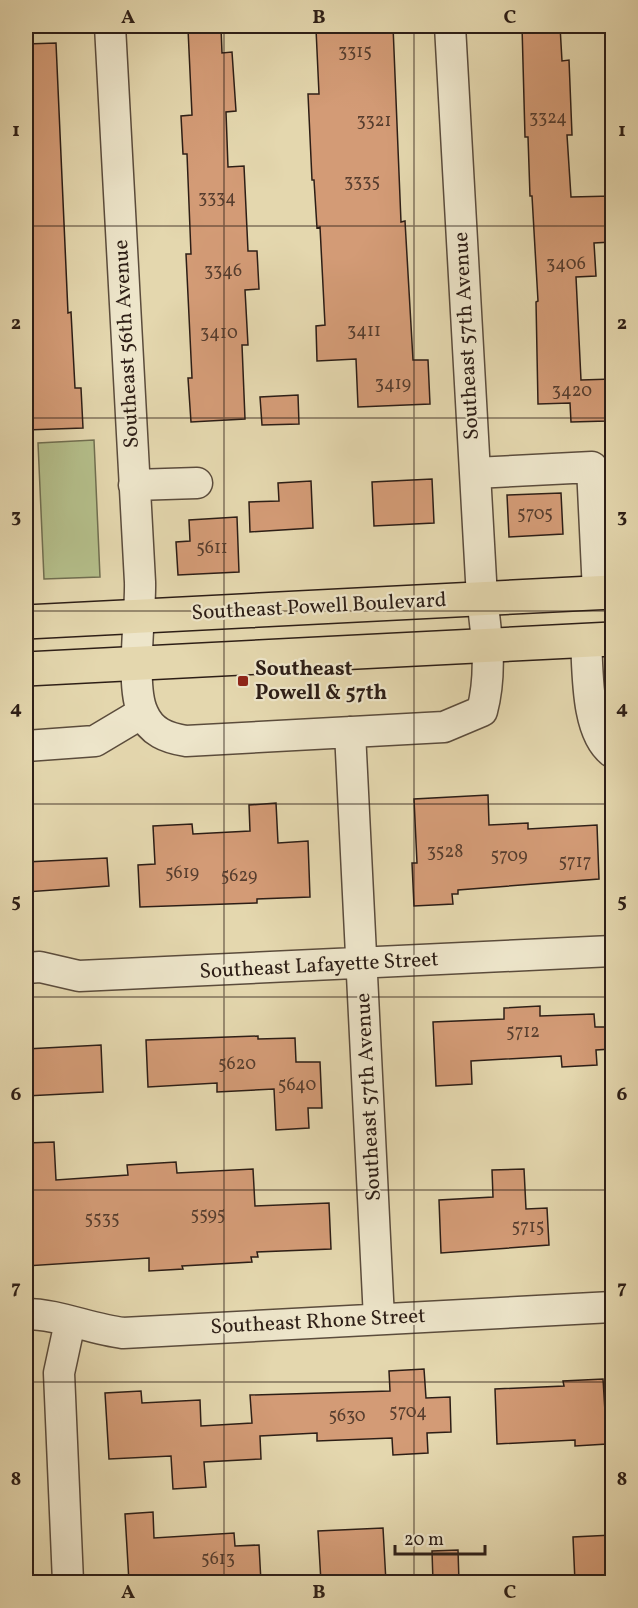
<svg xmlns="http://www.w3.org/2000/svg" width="638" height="1608" viewBox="0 0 638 1608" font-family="Vollkorn,serif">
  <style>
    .green { fill: #b4be8a; stroke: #706e50; stroke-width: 1.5 }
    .building { fill: #d39b76; stroke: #2d1e16; stroke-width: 1.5 }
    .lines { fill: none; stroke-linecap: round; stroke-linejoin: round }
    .minor-casing { stroke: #5b4c3c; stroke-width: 33 }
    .major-casing { stroke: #2d1e16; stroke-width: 36 }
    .minor { stroke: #ede5ca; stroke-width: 30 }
    .major { stroke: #e4d7ae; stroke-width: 33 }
    .grid { fill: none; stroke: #2d1e16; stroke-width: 1.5; stroke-opacity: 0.55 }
    .poi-dot { fill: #8f2418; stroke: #ede5ca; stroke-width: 2 }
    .labels { text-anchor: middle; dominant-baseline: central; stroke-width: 4.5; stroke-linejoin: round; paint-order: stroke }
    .number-label { font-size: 18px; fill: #563d2e }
    .street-label { font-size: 21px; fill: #2d1e16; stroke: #ede5ca }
    .poi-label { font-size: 21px; font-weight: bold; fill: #2d1e16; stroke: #ede5ca; text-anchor: start }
    .neatline { fill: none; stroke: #2d1e16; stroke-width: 2 }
    .grid-label { font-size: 20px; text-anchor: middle; font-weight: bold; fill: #2d1e16 }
  </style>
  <rect width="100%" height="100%" fill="#e4d7ae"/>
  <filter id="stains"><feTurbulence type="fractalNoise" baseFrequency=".00333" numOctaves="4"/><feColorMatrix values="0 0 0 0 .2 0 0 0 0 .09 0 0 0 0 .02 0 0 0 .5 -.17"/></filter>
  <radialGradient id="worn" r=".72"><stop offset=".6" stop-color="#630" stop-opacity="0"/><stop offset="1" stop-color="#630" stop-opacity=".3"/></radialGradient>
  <path class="green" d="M94 440 100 577 44 579 38 443Z"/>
  <path class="building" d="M393 26 401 222 405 221 413 360H428L430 404 358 407 356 359 317 361 316 326 325 325 320 227 317 228 314 180H312L308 94H319L316 29Z
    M522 26H560L562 61 569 60 572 135H567L571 197 612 196V242L594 243 596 276 576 277 581 380 612 379V401H606L607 421 571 422 570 403 538 404 536 302 538 301 532 196H530L528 137H525Z
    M221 27 222 53 232 52 236 111 226 112 228 167 244 166 248 251H257L259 289 245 290 248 345H242L245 419 191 422 188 378H192L186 254H191L187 154H183L181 116 192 115 188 29Z
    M56 43 68 313 71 312 75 388H81L83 428 26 430V314H29L26 247H31L26 163V44Z
    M298 395 299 424 262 425 260 397Z
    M432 479 434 523 374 526 372 482Z
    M311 481 313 528 250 532 249 502 279 501 278 483Z
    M561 493 563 534 509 537 507 495Z
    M237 517 239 572 178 575 176 542 190 541 189 520Z
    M488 795 489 825 528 823V829L597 825 599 879 458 890V894H452L453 904 414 906 412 863H417L414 799Z
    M276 803 278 843 308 841 310 897 257 899V903L140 907 138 865 155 864 153 826 192 824 193 834 250 831 249 805Z
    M107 858 109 886 26 892V862Z
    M540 1006V1016L594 1014 595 1027H610L611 1049 596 1050 597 1065 562 1067 561 1056 471 1061 472 1084 436 1086 433 1022 504 1019V1008Z
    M258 1036V1039L295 1038 296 1062H320L322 1108H308L309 1128 276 1130 274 1089 217 1092V1083L148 1087 146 1040Z
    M101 1045 103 1092 26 1096V1049Z
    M54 1142 56 1180 128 1175 127 1165 176 1162 177 1173 253 1169 255 1206 329 1203 331 1249 257 1252 258 1257H251L252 1262 182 1266 183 1269 149 1271V1258L26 1266V1143Z
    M524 1169 526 1209 547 1208 549 1245 441 1253 439 1200 493 1197 492 1170Z
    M424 1369 426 1398 450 1397 451 1432 427 1433 428 1453 393 1455 392 1438 317 1441V1433L260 1436 261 1459 204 1462 206 1487 173 1489 171 1456 109 1459 105 1393 141 1391 142 1403 200 1400 201 1426 252 1423 250 1395 390 1391 389 1371Z
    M603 1379 607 1444 575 1446V1440L497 1444 495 1389 564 1386 563 1381Z
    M153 1512 154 1538 234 1533 235 1546 259 1545 261 1582H129L125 1514Z
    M383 1528 386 1582H321L318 1531Z
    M612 1535V1582H575L573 1537Z
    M458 1550 459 1582H433L432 1551Z"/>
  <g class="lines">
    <g class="minor-casing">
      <path id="minor" d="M110 26C120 211 130 397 140 582 141 615 130 686 143 713 151 732 167 738 186 741L444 727 482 711C492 673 487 637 482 598L450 26
        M475 473 592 467 598 592
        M134 485 197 483
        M586 641C588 672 586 732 612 752
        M350 732 379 1319
        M26 746 95 741 142 713
        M26 968 40 967 79 976 612 951
        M26 1314C58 1314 90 1329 123 1333L612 1307
        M68 1582 59 1373 70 1322"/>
    </g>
    <g class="major-casing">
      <path id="major" d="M26 622 612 592
        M26 669 612 639"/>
    </g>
    <use href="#minor" class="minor"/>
    <use href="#major" class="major"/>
  </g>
  <path class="grid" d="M224 26V1582M414 26V1582M26 226H612M26 418H612M26 611H612M26 804H612M26 997H612M26 1190H612M26 1382H612"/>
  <rect class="poi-dot" x="237" y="675" width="12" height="12" rx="3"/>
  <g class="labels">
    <g class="number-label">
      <text x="355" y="52">3315</text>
      <text x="548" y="118">3324</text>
      <text x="374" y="121">3321</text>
      <text x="362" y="182">3335</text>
      <text x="217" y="198">3334</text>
      <text x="566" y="264">3406</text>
      <text x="223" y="271">3346</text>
      <text x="364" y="331">3411</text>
      <text x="219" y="333">3410</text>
      <text x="393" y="384">3419</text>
      <text x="572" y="391">3420</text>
      <text x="535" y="514">5705</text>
      <text x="212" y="548">5611</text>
      <text x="445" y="852">3528</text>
      <text x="509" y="856">5709</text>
      <text x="575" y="862">5717</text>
      <text x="182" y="873">5619</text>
      <text x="239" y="876">5629</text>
      <text x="523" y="1032">5712</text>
      <text x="237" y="1064">5620</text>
      <text x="297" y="1085">5640</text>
      <text x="208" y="1215">5595</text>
      <text x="102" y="1219">5535</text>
      <text x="528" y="1227">5715</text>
      <text x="408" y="1412">5704</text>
      <text x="347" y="1416">5630</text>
      <text x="218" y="1559">5613</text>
    </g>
    <g class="street-label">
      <text transform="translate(467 336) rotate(-93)">Southeast 57th Avenue</text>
      <text transform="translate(127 344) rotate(-93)">Southeast 56th Avenue</text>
      <text transform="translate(319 607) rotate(-3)">Southeast Powell Boulevard</text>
      <text transform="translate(319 966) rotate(-3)">Southeast Lafayette Street</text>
      <text transform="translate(369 1097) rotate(-93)">Southeast 57th Avenue</text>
      <text transform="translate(318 1322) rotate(-3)">Southeast Rhone Street</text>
    </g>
    <g class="poi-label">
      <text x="255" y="669">Southeast<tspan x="255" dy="24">Powell &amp; 57th</tspan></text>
    </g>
  </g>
  <rect width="638" height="1608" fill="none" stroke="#e4d7ae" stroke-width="66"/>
  <path d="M395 1545v9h90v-9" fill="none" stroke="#2d1e16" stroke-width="3"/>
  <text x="404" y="1545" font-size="18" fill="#2d1e16" stroke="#ede5ca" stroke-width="4.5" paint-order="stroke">20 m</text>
  <rect x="33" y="33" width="572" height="1542" class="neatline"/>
  <g class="grid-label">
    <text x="128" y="23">A</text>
    <text x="319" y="23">B</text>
    <text x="510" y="23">C</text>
    <text x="16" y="136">1</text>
    <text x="622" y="136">1</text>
    <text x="16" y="329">2</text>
    <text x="622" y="329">2</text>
    <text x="16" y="522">3</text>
    <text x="622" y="522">3</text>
    <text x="16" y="714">4</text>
    <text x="622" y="714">4</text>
    <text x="16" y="907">5</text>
    <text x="622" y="907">5</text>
    <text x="16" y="1100">6</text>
    <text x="622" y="1100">6</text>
    <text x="16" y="1293">7</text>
    <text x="622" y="1293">7</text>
    <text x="16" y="1485">8</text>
    <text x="622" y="1485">8</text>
    <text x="128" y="1598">A</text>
    <text x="319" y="1598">B</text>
    <text x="510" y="1598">C</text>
  </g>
  <rect width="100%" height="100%" filter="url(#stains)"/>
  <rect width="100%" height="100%" fill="url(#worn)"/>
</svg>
